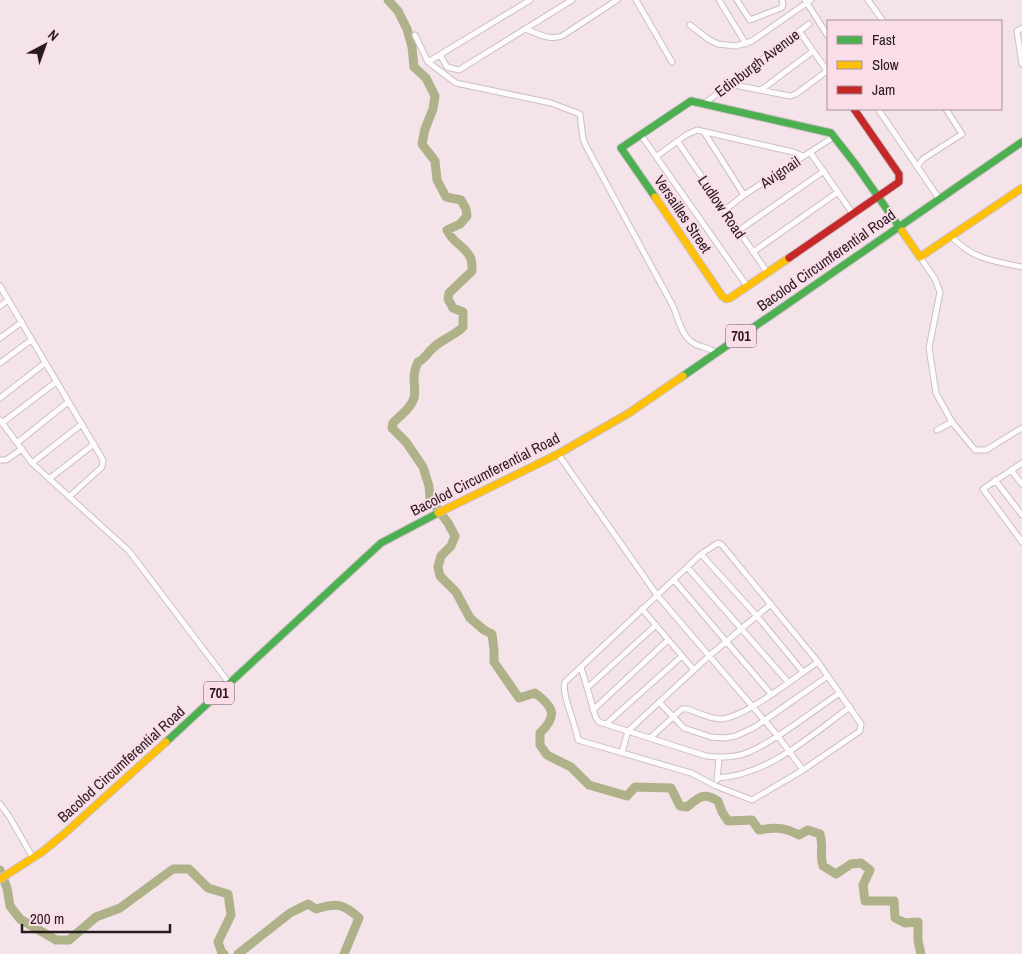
<svg xmlns="http://www.w3.org/2000/svg" width="1022" height="954" viewBox="0 0 1022 954" font-family="'Archivo Narrow',sans-serif">
  <style>
    .lines { fill: none; stroke-linecap: round; stroke-linejoin: round }
    .river { stroke: #afb289; stroke-width: 9 }
    .street-casing { stroke: #cdbfc4; stroke-width: 7 }
    .fast-casing { stroke: #cdbfc4; stroke-width: 9 }
    .slow-casing { stroke: #cdbfc4; stroke-width: 9 }
    .jam-casing { stroke: #cdbfc4; stroke-width: 9 }
    .street { stroke: #fdfbfc; stroke-width: 5 }
    .fast { stroke: #4caf50; stroke-width: 7 }
    .slow { stroke: #ffc107; stroke-width: 7 }
    .jam { stroke: #c62828; stroke-width: 7 }
    .labels { text-anchor: middle; dominant-baseline: central; stroke-width: 4; stroke-linejoin: round; paint-order: stroke }
    .shield { fill: #fbdde9; stroke: #67555c; stroke-width: 1 }
    .shield-label { font-size: 14px; font-weight: bold; fill: #281b20 }
    .street-label { font-size: 15px; fill: #281b20; stroke: #fbdde9 }
  </style>
  <rect width="100%" height="100%" fill="#f4e4ea"/>
  <g class="lines">
    <path class="river" d="M388 0 398 11 407 29 412 47 414 67 426 78 435 96 433 109 425 129 422 144 435 161 437 180 446 197 461 200 466 209 467 216 460 224 447 230C452 243 467 247 471 259 472 262 472 268 472 271L449 293 448 299 453 308 463 312V327C454 336 442 339 433 348 427 353 425 359 418 362 410 379 417 385 414 398 411 408 400 416 393 423L392 428 406 442 423 467 429 486 430 499 448 523 455 536 451 546 441 556 438 567 440 576 456 592 470 618 484 630 492 634 494 650V662L519 698 535 693C554 707 558 716 540 733V745L547 755 571 767 589 785 627 796 635 787 671 788 680 806 687 807C699 797 703 792 718 801L722 812 728 821 752 820 759 830C775 827 784 827 799 835L808 830 820 834C824 847 819 854 823 866L836 874 851 864 861 863 870 870 863 885 865 901H894L895 918 905 923 918 922V941L921 954
      M0 870 7 888 10 906 20 919 56 940H69L96 917 120 908 173 869H189L208 888 228 894 231 915 218 942 222 953 224 954
      M238 954 290 913 308 904 316 909C336 903 343 903 359 918L344 954"/>
    <g class="street-casing">
      <path id="street" d="M636 0 672 62
        M719 0 746 44
        M737 0 750 20 781 8 783 5 782 0
        M805 0 828 36
        M868 0 883 21
        M690 25 708 39 718 44 736 46 752 41 811 0
        M1022 28 1017 31 1022 64
        M525 29C538 33 548 41 562 36L617 0
        M799 31 828 72
        M415 35 428 62 456 83 551 103 580 114 583 139 587 148 673 306C678 318 682 338 695 344 703 348 708 347 717 353
        M440 55 447 67 459 70 572 0
        M428 62 530 0
        M729 84 790 96 796 94 827 71
        M761 90 813 51
        M705 103 809 24
        M878 109 940 200
        M704 132 744 195
        M641 135 747 286
        M678 142 767 272
        M810 152 853 214
        M657 156 686 135 697 130 793 152 803 156
        M917 167 923 159 962 134 946 109
        M725 210 744 195 835 136
        M738 231 824 171
        M951 236C972 259 993 261 1022 267
        M753 252 838 192
        M920 257 935 279 940 292 929 348 936 393 952 422 975 450H986L1022 428
        M0 286 103 460 102 467 69 497
        M0 306 8 300
        M0 338 22 322
        M0 363 31 340
        M0 398 45 363
        M0 420 32 463 129 551 229 683
        M2 423 56 382
        M937 430 952 422
        M17 443 68 402
        M558 454 657 595 777 735 803 770
        M0 460H6L22 449
        M32 463 82 424
        M1022 463 983 489 1022 542
        M1011 470 1022 484
        M49 479 94 444
        M995 480 1022 515
        M718 543 722 545 818 662 861 724 860 731 803 770 752 800 716 786 691 773 578 740C576 724 561 694 565 682L701 554Z
        M701 554 757 616 803 672
        M688 568 788 682
        M674 580 771 694
        M642 609 694 670
        M581 667 596 718 599 722 706 756C721 758 735 758 749 752 780 738 811 712 840 693
        M587 688 656 625
        M659 702 684 728 711 737 724 738 736 736 755 727 828 676
        M593 710 668 640
        M606 724 682 656
        M650 738 682 709H687C697 712 710 719 721 719 746 717 795 677 818 662
        M622 752 628 731 709 656 771 604
        M717 778C769 775 810 736 850 707
        M717 780 719 758
        M0 804 9 816 33 858"/>
    </g>
    <g class="fast-casing">
      <path id="fast" d="M655 197 621 148 691 101 831 133 856 165 902 231
        M683 376 1022 142
        M166 742 381 543 438 513"/>
    </g>
    <g class="slow-casing">
      <path id="slow" d="M655 197 722 296 726 299 730 298 789 258
        M902 231 920 257 1022 188
        M438 513 558 454 629 413 683 376
        M0 879 42 852 64 834 166 742"/>
    </g>
    <g class="jam-casing">
      <path id="jam" d="M789 258 899 182V174L854 109"/>
    </g>
    <use href="#street" class="street"/>
    <use href="#fast" class="fast"/>
    <use href="#slow" class="slow"/>
    <use href="#jam" class="jam"/>
  </g>
  <g class="labels">
    <g class="shield">
      <rect x="726" y="324.5" width="30" height="23" rx="4"/>
      <rect x="204" y="681.5" width="30" height="23" rx="4"/>
    </g>
    <g class="shield-label">
      <text x="741" y="336">701</text>
      <text x="219" y="693">701</text>
    </g>
    <g class="street-label">
      <text transform="translate(757 63) rotate(-37)">Edinburgh Avenue</text>
      <text transform="translate(780 172) rotate(-34)">Avignail</text>
      <text transform="translate(722 207) rotate(56)">Ludlow Road</text>
      <text transform="translate(683 214) rotate(56)">Versailles Street</text>
      <text transform="translate(826 260) rotate(-35)">Bacolod Circumferential Road</text>
      <text transform="translate(485 474) rotate(-27)">Bacolod Circumferential Road</text>
      <text transform="translate(121 764) rotate(-42)">Bacolod Circumferential Road</text>
    </g>
  </g>
  <rect x="827" y="20" width="175" height="90" fill="#fbdde9" stroke="#a78f99"/>
  <rect x="837" y="36" width="25" height="8" fill="#4caf50" stroke="#a78f99"/>
  <text x="872" y="45" font-size="15" fill="#281b20">Fast</text>
  <rect x="837" y="61" width="25" height="8" fill="#ffc107" stroke="#a78f99"/>
  <text x="872" y="70" font-size="15" fill="#281b20">Slow</text>
  <rect x="837" y="86" width="25" height="8" fill="#c62828" stroke="#a78f99"/>
  <text x="872" y="95" font-size="15" fill="#281b20">Jam</text>
  <g transform="translate(45 45) rotate(41)" stroke="#fbdde9" stroke-width="4" paint-order="stroke">
  <path d="M0-4L9 19L0 12L-9 19Z" fill="#281b20"/>
  <text y="-8" font-size="14" font-weight="bold" text-anchor="middle" fill="#281b20">N</text>
  </g>
  <path d="M22 924v8h148v-8" fill="none" stroke="#281b20" stroke-width="2.5"/>
  <text x="30" y="924" font-size="15" fill="#281b20" stroke="#fbdde9" stroke-width="4" paint-order="stroke">200 m</text>
</svg>
